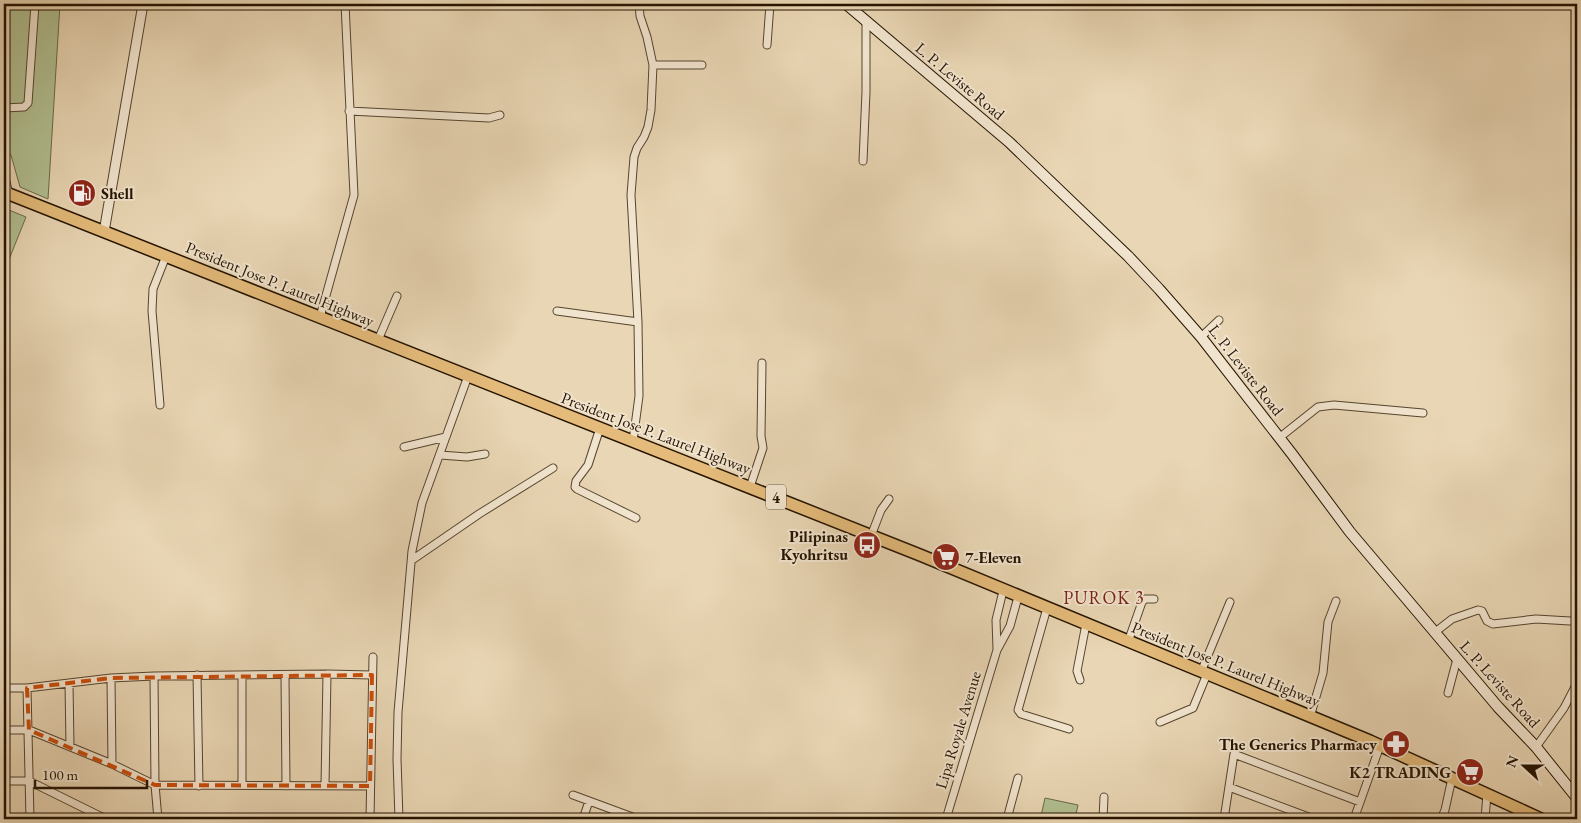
<svg xmlns="http://www.w3.org/2000/svg" width="1581" height="823" viewBox="0 0 1581 823" font-family="'EB Garamond',serif">
  <style>
    .green { fill: #b1bf91; stroke: #6a6949 }
    .lines { fill: none; stroke-linecap: round; stroke-linejoin: round }
    .minor-casing { stroke: #55442e; stroke-width: 9 }
    .tertiary-casing { stroke: #55442e; stroke-width: 11 }
    .secondary-casing { stroke: #241301; stroke-width: 12 }
    .trunk-casing { stroke: #241301; stroke-width: 14 }
    .minor { stroke: #f1e4ce; stroke-width: 7 }
    .tertiary { stroke: #f1e4ce; stroke-width: 9 }
    .secondary { stroke: #f1e4ce; stroke-width: 10 }
    .trunk { stroke: #e4bb7a; stroke-width: 11 }
    .marked { fill: none; stroke: #cb4e0a; stroke-width: 4; stroke-dasharray: 10 6; stroke-linejoin: round }
    .labels { text-anchor: middle; dominant-baseline: central; stroke-width: 4; stroke-linejoin: round; paint-order: stroke }
    .shield { fill: #f1e4ce; stroke: #62523e; stroke-width: 1 }
    .shield-label { font-size: 15px; font-weight: bold; fill: #241301 }
    .street-label { font-size: 16px; fill: #241301; stroke: #f1e4ce }
    .poi-label { font-size: 16px; font-weight: bold; fill: #241301; stroke: #f1e4ce; text-anchor: end }
    .neighbourhood-label { font-size: 18px; letter-spacing: 1px; fill: #7a1f14; stroke: #f1e4ce }
  </style>
  <rect width="100%" height="100%" fill="#e9d6b4"/>
  <filter id="stains"><feTurbulence type="fractalNoise" baseFrequency=".004" numOctaves="4"/><feColorMatrix values="0 0 0 0 .2 0 0 0 0 .09 0 0 0 0 .02 0 0 0 .5 -.17"/></filter>
  <radialGradient id="worn" r=".72"><stop offset=".6" stop-color="#630" stop-opacity="0"/><stop offset="1" stop-color="#630" stop-opacity=".3"/></radialGradient>
  <path class="green" d="M4 4H60L48 199 20 187 11 155 4 152Z
    M4 208 26 217 4 272Z
    M1045 798 1078 805 1075 819H1058L1041 816Z"/>
  <g class="lines">
    <g class="minor-casing">
      <path id="minor" d="M639 4 640 16 647 37 653 65
        M767 45 770 4
        M4 108 24 107 28 103 35 4
        M349 111 489 118 500 115
        M863 161 866 92V20
        M4 174 9 194
        M557 311 638 322 639 396 633 441
        M320 317 354 195 345 4
        M638 322 631 195 634 157 637 148 644 137 648 127 651 110 653 65H702
        M1201 337 1219 320
        M378 340 397 296
        M160 405 152 311 153 289 166 256
        M600 428 588 465 576 481 575 487 577 489 636 518
        M1279 438 1318 407 1334 405 1423 413
        M404 447 446 437
        M440 455 467 457 485 454
        M750 487 763 448 761 436 762 363
        M871 536 881 510 889 499
        M412 560 479 514 553 468
        M1047 608 1018 710 1021 714 1069 729
        M1434 633 1452 619 1478 610 1482 611 1487 621 1493 624 1536 619 1570 621
        M1128 642 1142 602 1145 599H1154
        M997 649 996 620 1003 591
        M1201 672 1230 602
        M197 675 199 786
        M285 675 286 786
        M154 676 155 785 158 819
        M111 678 112 764
        M1080 680 1077 671 1086 624
        M69 683 70 746
        M4 688H27L111 678 154 676 327 674 372 675
        M27 688 30 819
        M1448 693 1457 659
        M1310 717 1323 673 1328 622 1336 601
        M1160 722 1193 708 1207 674
        M4 730H29L112 764 155 785 370 786
        M1536 747 1564 708 1577 683
        M4 781H29L106 819
        M242 785V676
        M325 786 327 674
        M1229 787 1314 819
        M573 795 638 819
        M370 819 373 657
        M399 819 397 759 398 712 412 551 422 503 468 376
        M583 819 589 801
        M946 819 997 650 1010 626 1018 597
        M1007 819 1018 778
        M1103 819 1104 797
        M1224 819 1234 754 1360 802
        M1354 819 1380 746
        M1441 819 1445 810 1452 778
        M1485 819 1487 794"/>
    </g>
    <g class="tertiary-casing">
      <path id="tertiary" d="M104 232 143 4"/>
    </g>
    <g class="secondary-casing">
      <path id="secondary" d="M846 4 1009 142 1128 256 1159 289 1201 337 1292 454 1350 532 1498 707 1536 747 1577 798"/>
    </g>
    <g class="trunk-casing">
      <path id="trunk" d="M4 192 920 555 1370 741 1541 819"/>
    </g>
    <use href="#minor" class="minor"/>
    <use href="#tertiary" class="tertiary"/>
    <use href="#secondary" class="secondary"/>
    <use href="#trunk" class="trunk"/>
  </g>
  <path class="marked" d="M372 675 370 786 155 785 29 730 27 688 111 678Z"/>
  <defs>
    <g id="fuel-disc" transform="scale(1.4375)"><circle r="9.5" fill="#8f2418" stroke="#f1e4ce"/><path d="M-5.5-6h7V0h2V4h1.3V-2.5L3-4.5l.8-.8L6-3V5H2.5V1h-1V6h-7ZM-4.2-4.7v3.2H.2V-4.7Z" fill="#fff"/></g>
    <g id="bus-disc" transform="scale(1.4375)"><circle r="9.5" fill="#8f2418" stroke="#f1e4ce"/><path d="M-5-6H5V4H4V6H2V4H-2V6H-4V4H-5ZM-3.5-4V0h7V-4ZM-3.5 1.2v1.5H-2V1.2ZM2 1.2v1.5H3.5V1.2Z" fill="#fff"/></g>
    <g id="supermarket-disc" transform="scale(1.4375)"><circle r="9.5" fill="#8f2418" stroke="#f1e4ce"/><path d="M-6-5.5h2.5l.6 2H6L4.5 2H-2.5L-4.4-4H-6ZM-1.5 3.2a1.3 1.3 0 1 0 .1 0ZM3 3.2a1.3 1.3 0 1 0 .1 0Z" fill="#fff"/></g>
    <g id="pharmacy-disc" transform="scale(1.4375)"><circle r="9.5" fill="#8f2418" stroke="#f1e4ce"/><path d="M-2-6h4v4h4v4h-4v4h-4v-4h-4v-4h4Z" fill="#fff"/></g>
  </defs>
  <g fill-rule="evenodd">
    <use href="#fuel-disc" x="82" y="193"/>
    <use href="#bus-disc" x="867" y="545"/>
    <use href="#supermarket-disc" x="946" y="557"/>
    <use href="#pharmacy-disc" x="1396" y="744"/>
    <use href="#supermarket-disc" x="1470" y="772"/>
  </g>
  <g class="labels">
    <rect class="shield" x="766" y="484.5" width="20" height="25" rx="4"/>
    <g class="shield-label">
      <text x="776" y="497">4</text>
    </g>
    <g class="street-label">
      <text transform="translate(960 81) rotate(40)">L. P. Leviste Road</text>
      <text transform="translate(280 284) rotate(22)">President Jose P. Laurel Highway</text>
      <text transform="translate(1246 370) rotate(52)">L. P. Leviste Road</text>
      <text transform="translate(656 433) rotate(21)">President Jose P. Laurel Highway</text>
      <text transform="translate(1226 664) rotate(22)">President Jose P. Laurel Highway</text>
      <text transform="translate(1500 684) rotate(48)">L. P. Leviste Road</text>
      <text transform="translate(958 730) rotate(-73)">Lipa Royale Avenue</text>
    </g>
    <g class="poi-label">
      <text x="101" y="193" text-anchor="start">Shell</text>
      <text x="848" y="536">Pilipinas<tspan x="848" dy="18">Kyohritsu</tspan></text>
      <text x="965" y="557" text-anchor="start">7-Eleven</text>
      <text x="1377" y="744">The Generics Pharmacy</text>
      <text x="1451" y="772">K2 TRADING</text>
    </g>
    <g class="neighbourhood-label">
      <text x="1104" y="597">PUROK 3</text>
    </g>
  </g>
  <rect width="1581" height="823" fill="none" stroke="#e9d6b4" stroke-width="20"/>
  <rect x="5" y="5" width="1571" height="813" fill="none" stroke="#241301" stroke-width="2.5"/>
  <rect x="10" y="10" width="1561" height="803" fill="none" stroke="#241301"/>
  <g transform="translate(1524 766) rotate(291)" stroke="#f1e4ce" stroke-width="4" paint-order="stroke">
  <path d="M0-4L9 19L0 12L-9 19Z" fill="#241301"/>
  <text y="-8" font-size="14" font-weight="bold" text-anchor="middle" fill="#241301">N</text>
  </g>
  <path d="M35 780v8h112v-8" fill="none" stroke="#241301" stroke-width="2.5"/>
  <text x="42" y="780" font-size="15" fill="#241301" stroke="#f1e4ce" stroke-width="4" paint-order="stroke">100 m</text>
  <rect width="100%" height="100%" filter="url(#stains)"/>
  <rect width="100%" height="100%" fill="url(#worn)"/>
</svg>
